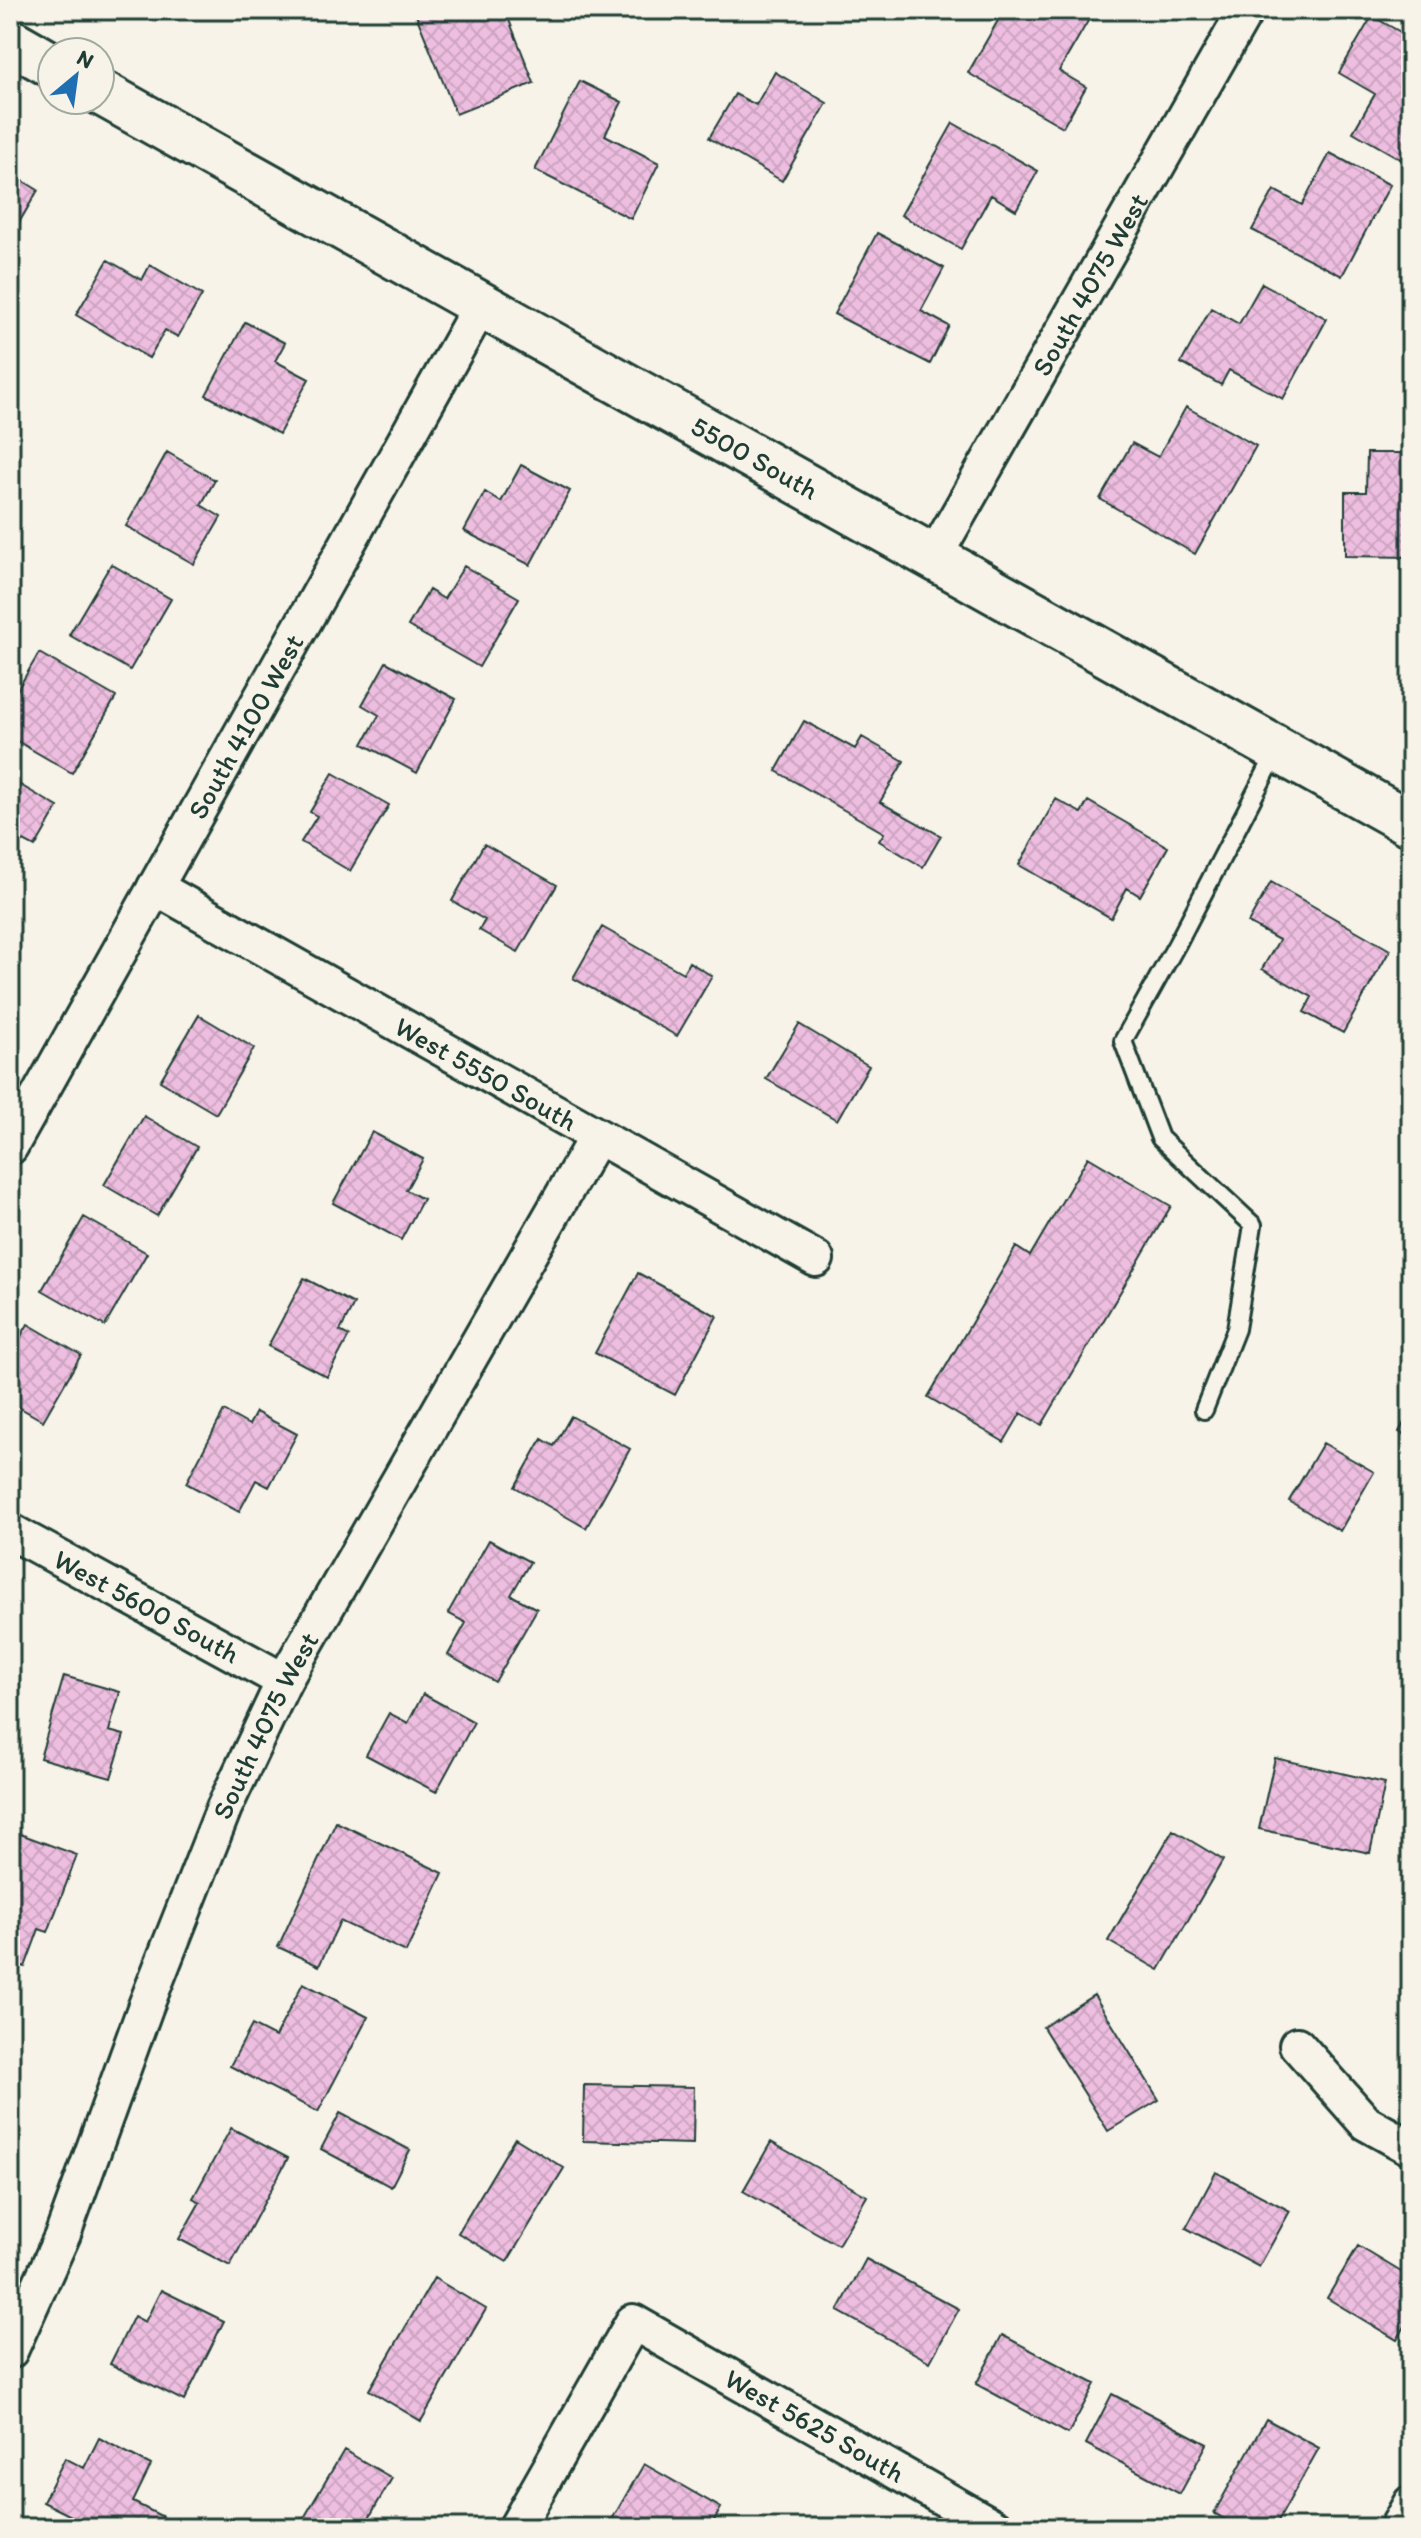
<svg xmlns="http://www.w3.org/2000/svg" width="1421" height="2538" viewBox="0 0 1421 2538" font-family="Itim,sans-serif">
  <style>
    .building { fill: url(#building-cross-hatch); stroke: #1f3d34; stroke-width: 2 }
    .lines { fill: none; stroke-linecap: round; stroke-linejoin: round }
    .service-casing { stroke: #1f3d34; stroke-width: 22 }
    .minor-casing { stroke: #1f3d34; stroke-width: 40 }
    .secondary-casing { stroke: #1f3d34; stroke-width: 50 }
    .service { stroke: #f7f3e8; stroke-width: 16 }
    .minor { stroke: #f7f3e8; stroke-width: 34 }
    .secondary { stroke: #f7f3e8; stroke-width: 44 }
    .labels { text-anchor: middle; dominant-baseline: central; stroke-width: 6; stroke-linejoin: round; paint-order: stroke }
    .street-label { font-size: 28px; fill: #1f3d34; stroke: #f7f3e8 }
  </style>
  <defs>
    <pattern id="building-cross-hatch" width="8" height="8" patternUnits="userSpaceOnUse" patternTransform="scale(2)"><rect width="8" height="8" fill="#eebee0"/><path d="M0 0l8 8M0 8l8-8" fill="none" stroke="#cca4c1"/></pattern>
  </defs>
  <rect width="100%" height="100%" fill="#f7f3e8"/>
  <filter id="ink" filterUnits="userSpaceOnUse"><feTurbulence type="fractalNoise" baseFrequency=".0125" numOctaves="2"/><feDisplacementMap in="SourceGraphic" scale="16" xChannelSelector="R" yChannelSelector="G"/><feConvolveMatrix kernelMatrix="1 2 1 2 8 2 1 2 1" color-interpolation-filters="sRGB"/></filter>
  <g filter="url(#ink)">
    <path class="building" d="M414 10H505L534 83 456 114Z
      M1004 10H1068L1088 21 1059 71 1086 87 1063 127 968 73Z
      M1372 16 1411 38V165L1353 132 1375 94 1339 73Z
      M775 72 827 103 782 181 709 138 735 94 756 105Z
      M580 81 622 102 605 135 659 163 631 219 535 170Z
      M953 123 1038 171 1016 210 991 195 961 249 901 215Z
      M1330 153 1390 185 1342 276 1252 230 1274 190 1302 205Z
      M10 173 38 190 10 238Z
      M877 233 944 268 921 311 949 326 930 364 834 314Z
      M108 260 142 280 150 265 202 295 178 337 165 330 149 358 76 315Z
      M1262 283 1327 319 1283 399 1229 370 1221 385 1181 363 1211 308 1239 324Z
      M245 322 285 343 275 361 309 379 279 434 206 395Z
      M1186 407 1256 446 1195 554 1100 499 1132 443 1158 457Z
      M167 452 215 480 201 505 221 517 194 564 126 526Z
      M1367 453H1411V557L1345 556V492H1366Z
      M521 465 570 491 530 565 464 531 485 492 501 502Z
      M111 564 171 599 130 670 69 635Z
      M464 566 519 598 479 667 408 626 429 590 444 599Z
      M39 653 116 697 72 773 10 737V702Z
      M386 662 456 699 417 773 363 744 379 715 362 705Z
      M804 721 855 749 862 737 904 761 880 802 941 836 923 867 879 841 884 833 776 771Z
      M333 773 389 805 350 871 301 842 317 816 310 812Z
      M10 779 58 807 35 847 18 838 10 851Z
      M1056 799 1081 813 1088 801 1168 847 1140 896 1127 888 1111 918 1019 865Z
      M484 844 557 885 518 952 479 930 485 920 452 901Z
      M1271 882 1390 950 1343 1033 1304 1012 1312 997 1262 969 1279 940 1248 923Z
      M602 927 683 973 689 962 712 976 677 1036 573 978Z
      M199 1015 254 1048 216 1114 160 1081Z
      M799 1024 869 1066 837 1120 766 1079Z
      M144 1116 197 1147 157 1216 104 1185Z
      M372 1132 423 1159 406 1190 423 1199 401 1240 333 1203Z
      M1088 1157 1171 1206 1042 1425 1021 1413 1004 1442 928 1397 1016 1247 1030 1256Z
      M84 1217 147 1253 105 1326 42 1290Z
      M638 1273 717 1316 675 1395 595 1353Z
      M304 1278 354 1304 340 1331 349 1336 327 1377 268 1346Z
      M28 1324 81 1355 43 1421 10 1402V1355Z
      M1411 1410V1439L1399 1432Z
      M224 1411 249 1425 256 1412 297 1434 269 1487 256 1480 239 1512 186 1483Z
      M571 1416 630 1449 586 1528 515 1487 542 1439 554 1446Z
      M1323 1443 1374 1472 1340 1531 1289 1501Z
      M489 1540 530 1562 511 1595 537 1609 495 1682 448 1655 466 1623 448 1613Z
      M64 1676 120 1692 109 1731 124 1735 111 1778 40 1758Z
      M423 1694 474 1722 436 1792 366 1755 389 1713 408 1723Z
      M1275 1758 1385 1783 1370 1853 1259 1829Z
      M336 1822 443 1873 406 1952 340 1921 319 1966 278 1947Z
      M1173 1830 1223 1860 1159 1970 1108 1941Z
      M15 1832 77 1855 48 1932 39 1929 25 1967 10 1961V1845Z
      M303 1983 368 2017 318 2112 230 2066 252 2025 275 2037Z
      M1094 1995 1159 2100 1108 2131 1043 2027Z
      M584 2085 694 2087 693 2144 583 2141Z
      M340 2113 410 2150 391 2187 321 2149Z
      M231 2128 288 2158 230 2266 179 2239 200 2202 193 2198Z
      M515 2138 564 2168 507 2262 458 2233Z
      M771 2142 867 2196 838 2245 743 2191Z
      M1216 2172 1290 2211 1259 2267 1186 2228Z
      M1358 2246 1411 2278V2316L1397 2340 1327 2298Z
      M866 2259 959 2309 930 2362 838 2311Z
      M434 2278 486 2309 421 2421 369 2390Z
      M161 2290 224 2321 184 2401 110 2364 134 2316 145 2322Z
      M1002 2335 1095 2384 1068 2434 976 2384Z
      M1112 2394 1207 2444 1180 2494 1086 2444Z
      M1266 2419 1319 2448 1274 2528H1240L1214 2513Z
      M99 2438 151 2465 133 2502 163 2517 157 2528H95L43 2502 65 2458 84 2468Z
      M344 2450 392 2478 363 2528H298Z
      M644 2464 721 2508 710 2528H607Z"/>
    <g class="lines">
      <g class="service-casing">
        <path id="service" d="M1204 1410 1236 1329 1253 1225 1160 1138 1123 1041 1177 944 1277 751"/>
      </g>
      <g class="minor-casing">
        <g id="minor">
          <path id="s1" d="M934 557 1246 10"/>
          <path id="s2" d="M155 887 816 1259"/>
          <path id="s3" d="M10 1147 481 305"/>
          <path id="s4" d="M10 1531 284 1681"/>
          <path d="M1297 2045 1366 2123 1411 2148"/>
          <path id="s5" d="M10 2351 63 2234 145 2008 224 1808 284 1681 597 1136"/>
          <path id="s6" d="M516 2528 633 2322 996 2528"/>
          <path d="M1397 2528 1411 2503"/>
        </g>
      </g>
      <g class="secondary-casing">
        <g id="secondary">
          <path d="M10 41 52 65"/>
          <path id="s7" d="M100 92 1411 824"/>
        </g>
      </g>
      <use href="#service" class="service"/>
      <use href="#minor" class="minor"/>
      <use href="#secondary" class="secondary"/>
    </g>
  </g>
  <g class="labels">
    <g class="street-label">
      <text stroke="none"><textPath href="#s1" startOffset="314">South 4075 West</textPath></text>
      <text stroke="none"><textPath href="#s7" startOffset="750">5500 South</textPath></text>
      <text stroke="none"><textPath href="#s3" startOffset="482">South 4100 West</textPath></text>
      <text stroke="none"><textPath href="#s2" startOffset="380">West 5550 South</textPath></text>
      <text stroke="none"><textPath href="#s4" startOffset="156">West 5600 South</textPath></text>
      <text stroke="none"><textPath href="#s5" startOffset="676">South 4075 West</textPath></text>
      <text stroke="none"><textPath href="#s6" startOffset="446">West 5625 South</textPath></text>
    </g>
  </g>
  <rect width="1421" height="2538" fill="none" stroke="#f7f3e8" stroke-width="40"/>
  <rect x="20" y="20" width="1381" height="2498" fill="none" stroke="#1f3d34" stroke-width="3" filter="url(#ink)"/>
  <g transform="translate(76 76) rotate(29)"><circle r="38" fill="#f7f3e8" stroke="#a1aaa0" stroke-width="2"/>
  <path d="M0-6L14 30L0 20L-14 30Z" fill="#1f6fb2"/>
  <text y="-12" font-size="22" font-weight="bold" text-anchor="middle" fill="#1f3d34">N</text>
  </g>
</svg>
